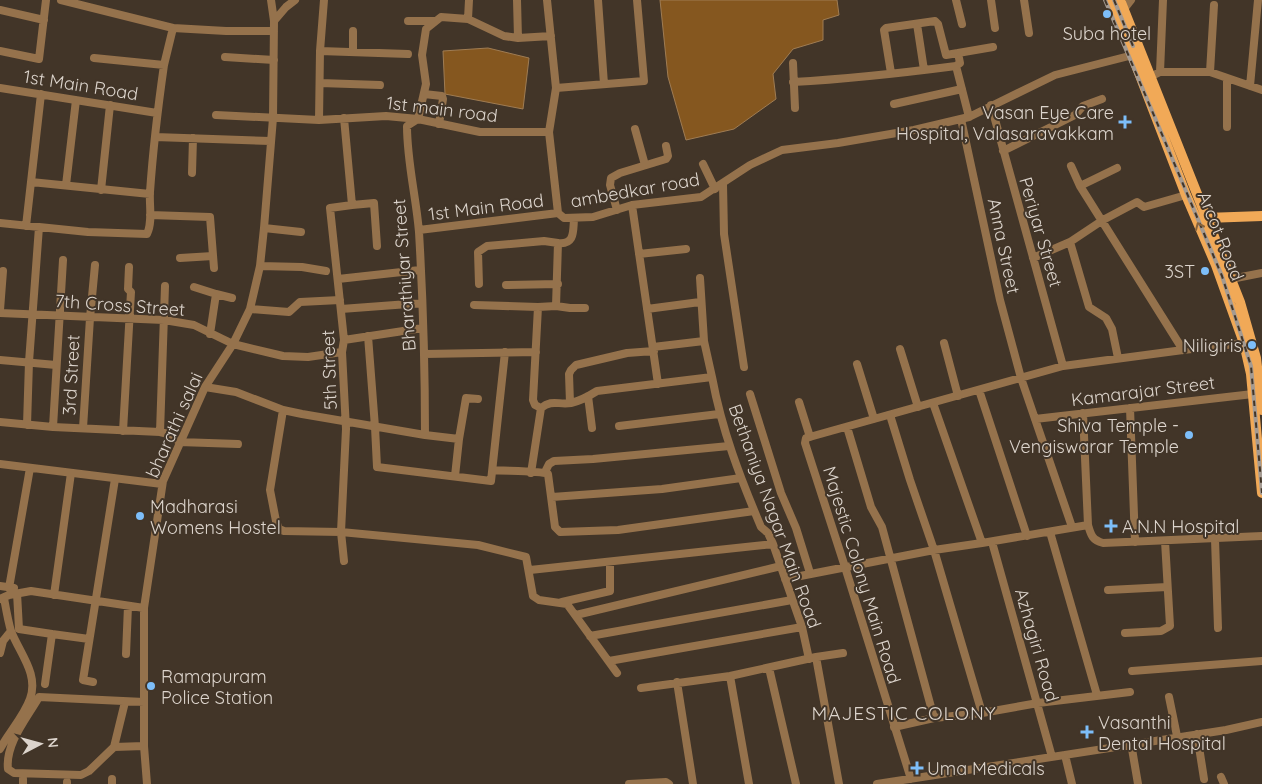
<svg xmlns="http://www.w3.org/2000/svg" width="1262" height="784" viewBox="0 0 1262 784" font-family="Quicksand,sans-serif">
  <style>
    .water { fill: #85571f; stroke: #9f7c53 }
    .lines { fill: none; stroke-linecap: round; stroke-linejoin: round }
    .minor { stroke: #95724c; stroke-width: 8 }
    .major { stroke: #f1a957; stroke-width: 10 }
    .rail-casing { stroke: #a49a91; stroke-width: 4 }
    .rail { stroke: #423528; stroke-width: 2; stroke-dasharray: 5.5; stroke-linecap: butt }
    .oneway { stroke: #88633b }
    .poi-dot { fill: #7dbef9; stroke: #423528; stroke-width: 2 }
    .labels { text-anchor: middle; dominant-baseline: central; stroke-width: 4; stroke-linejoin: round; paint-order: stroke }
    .poi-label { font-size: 18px; fill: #dcd4cc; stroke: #423528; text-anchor: start }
    .street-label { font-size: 18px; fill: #dcd4cc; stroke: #423528 }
    .neighbourhood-label { font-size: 19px; letter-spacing: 1px; fill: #dcd4cc; stroke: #423528 }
  </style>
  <rect width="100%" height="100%" fill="#423528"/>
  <path class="water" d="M660 0H837L839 15 823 20V40L793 49 773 74 776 99 734 129 686 140 668 77Z
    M488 48 529 58 523 109 445 94 443 51Z"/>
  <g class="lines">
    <path class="minor" d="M61 0 173 28 164 65
      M271 0 274 21
      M469 0 468 19 504 36 518 38 551 36
      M517 0 518 38
      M547 0 556 88 549 132 558 213 564 218 593 217 632 205 701 197 750 165 782 150 838 143 914 130 969 117 1055 75 1133 55
      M598 0 604 84
      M956 0 962 24
      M991 0 995 28
      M1024 0 1029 33
      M1124 9 1131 0
      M0 10 44 20
      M408 21H435
      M917 24 924 70
      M173 28 226 31H274
      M0 51 39 59 46 0
      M320 51 324 0
      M353 52V31
      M958 53 993 47
      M225 57 274 60
      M793 63 795 108
      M956 66 969 117
      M1160 72H1210L1262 90
      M1210 72 1214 5
      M1156 74 1160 72 1163 0
      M1227 78V127
      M793 82C848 79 902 73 956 66L960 63 958 53 946 55 938 24 935 21 886 28 884 30 891 73
      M320 83 380 85
      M1250 86 1258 0
      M0 88 157 113
      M556 88 644 81 637 0
      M424 94 442 96 443 99 439 124
      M894 104 962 89
      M991 105 1063 366
      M216 115 319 120 386 116 418 119 480 132H549
      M344 118 352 205 374 203 377 246
      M961 119 1000 300 1021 378 1072 527
      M319 120 320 51 408 54
      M635 129 645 165
      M155 137 270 141
      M1003 151 1075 115 1083 106 1102 99
      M703 164 715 189
      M1071 166 1080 186 1183 350
      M192 173 193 138
      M31 182 150 194
      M723 184 724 234 744 367
      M66 185 76 100
      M1080 186 1117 168
      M101 190 110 105
      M352 205 330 208 344 340 342 352 346 429 341 532 478 545 526 557 533 596 539 600 567 604 617 673
      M632 205 658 384
      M617 210 610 185 611 178 620 173 666 159 668 156 666 146
      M150 215 210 217 214 268
      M0 223 88 232 147 234C153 222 149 205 150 192 153 149 158 107 164 65L94 58
      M26 226 41 94
      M264 228 301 232
      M419 230 558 213
      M1070 242 1089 307 1106 318 1112 329 1118 358
      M639 254 686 249
      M180 258 213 256
      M1033 258 1070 242 1103 220 1137 202 1144 207 1186 195
      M260 266 302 267 326 271
      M700 278 704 341 712 377
      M338 279 420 270
      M1231 279 1262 273
      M479 284 478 252 487 246 544 241 558 243
      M506 285 558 284
      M194 287 216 294
      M474 305 538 307
      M556 306 570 308H585
      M250 309 289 312 300 302 340 300
      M341 309 422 303
      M647 309 700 302
      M0 310 3 271
      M0 313 164 320 194 325 233 344 283 356 308 357 342 352
      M210 334 216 294 232 298
      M368 336 375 427 377 467 491 481 505 352
      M344 340 423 328
      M944 343 958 396
      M653 347 704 341
      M900 349 918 407
      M425 354 536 352
      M0 360 56 365
      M857 364 874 419
      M205 387 236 392 283 410 302 414 425 435 459 439
      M979 390 1027 536
      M750 394 781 493 796 528 810 573
      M588 396 592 428
      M799 402 810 437
      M570 403 569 374 571 370 576 365 627 353 654 351
      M933 403 982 543
      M541 408 535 405 533 400 538 307 556 306 558 243C575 245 573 231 574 219
      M1130 408 1135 542
      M283 410 270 490 276 521 279 529 284 531 341 532 344 561
      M1083 413 1088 525C1091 535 1092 540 1103 543L1262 536
      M890 415 910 480 934 550 982 713
      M1035 419 1253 394
      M0 422 53 427 160 432 172 435 179 442 238 444
      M27 425 29 362 39 227
      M619 426 719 414
      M53 427 63 260
      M847 427 871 507 882 527 934 718
      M83 428 90 318 95 265
      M123 431 131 292 128 289 129 267
      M160 432 165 286
      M425 435C425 367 423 300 419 232 416 196 407 162 407 126L418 119 426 84 422 55 426 29 441 17 468 19
      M0 464 162 484
      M493 470C502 471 543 471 548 474L555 527 560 532 618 530 754 511
      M545 472 549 464 554 461 593 459 729 446
      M531 473 541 408C552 399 558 405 571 403 580 401 589 396 597 391L712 377C722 431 740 477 761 527L768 533 773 544 802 627 809 659
      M455 476 459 439 466 398 478 399
      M552 497 662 489 741 478
      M1050 532 1097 695
      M1215 539 1218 628
      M992 542 1052 757
      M530 570 773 544
      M785 579 934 550 982 543 1088 525
      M0 586 14 588
      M9 588 30 468
      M1108 590 1167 587
      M17 593 19 629 52 634 45 684
      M54 595 71 473
      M0 599 9 595 31 591 144 608
      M562 602 610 591V562
      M576 615 781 566
      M1125 633 1161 631 1170 626 1165 541
      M52 634 89 639
      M590 636 792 600
      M0 653 3 641 11 631
      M126 654 128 606
      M816 657 843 653
      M609 661 802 627
      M769 668 796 784
      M1132 671 1262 661
      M730 676 749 784
      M93 682 83 680 115 479
      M677 682 693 784
      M641 688 730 676 816 657 839 784
      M1169 697 1177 736
      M125 702 114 747 89 771 81 775 14 773 8 769C5 744 27 718 39 697L144 702
      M894 727 934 718 982 713 1038 703 1130 692
      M1197 734 1204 779
      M1131 743 1138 784
      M114 747 144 746
      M0 749C9 732 23 718 30 699 39 674 20 654 11 631 8 621 6 609 4 598
      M1065 755 1072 784
      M1221 777 1224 784
      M112 779V784
      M911 779 845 567 805 443 806 438 1063 366 1183 350 1244 343
      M67 782V784
      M23 784V779
      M147 784 144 746V608L163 481 205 387 233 344 250 309 260 266 264 228 273 118 274 21 286 7 295 0
      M629 784 666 782 669 784
      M877 784 1226 730 1262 722"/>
    <path class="major" d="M1111 0 1186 195 1216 265 1244 343 1251 374 1262 493
      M1120 0 1240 302 1256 358 1262 410
      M1206 218 1262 216"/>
    <g class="rail-casing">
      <path id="rail" d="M1105 0 1222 276 1251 366 1262 493
        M1114 0 1133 46"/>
    </g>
    <use href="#rail" class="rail"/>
  </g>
  <defs><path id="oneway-chevron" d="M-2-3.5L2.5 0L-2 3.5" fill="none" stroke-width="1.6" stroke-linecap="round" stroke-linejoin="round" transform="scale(1.25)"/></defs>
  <use class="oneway" href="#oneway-chevron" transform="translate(1199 226) rotate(-114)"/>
  <g class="poi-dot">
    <circle cx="1107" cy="14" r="5"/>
    <path d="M1122.5 114.5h5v5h5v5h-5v5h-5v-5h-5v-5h5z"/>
    <circle cx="1205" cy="271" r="5"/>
    <circle cx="1252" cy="345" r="5"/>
    <circle cx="1189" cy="435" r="5"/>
    <circle cx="140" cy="516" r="5"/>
    <path d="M1108.5 518.5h5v5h5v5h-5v5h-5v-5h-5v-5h5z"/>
    <circle cx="151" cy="686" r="5"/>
    <path d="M1084.5 724.5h5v5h5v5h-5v5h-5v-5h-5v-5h5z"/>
    <path d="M914.5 760.5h5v5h5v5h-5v5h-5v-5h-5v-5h5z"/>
  </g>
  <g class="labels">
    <g class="poi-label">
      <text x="1107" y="33" text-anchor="middle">Suba hotel</text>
      <text x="1114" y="112" text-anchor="end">Vasan Eye Care<tspan x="1114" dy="21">Hospital, Valasaravakkam</tspan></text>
      <text x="1195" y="271" text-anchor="end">3ST</text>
      <text x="1242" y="345" text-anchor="end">Niligiris</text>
      <text x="1179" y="425" text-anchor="end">Shiva Temple -<tspan x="1179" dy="21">Vengiswarar Temple</tspan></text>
      <text x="150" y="506">Madharasi<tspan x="150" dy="21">Womens Hostel</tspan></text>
      <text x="1122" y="526">A.N.N Hospital</text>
      <text x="161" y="676">Ramapuram<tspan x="161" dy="21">Police Station</tspan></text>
      <text x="1098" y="722">Vasanthi<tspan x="1098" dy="21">Dental Hospital</tspan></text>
      <text x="927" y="768">Uma Medicals</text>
    </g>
    <g class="street-label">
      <text transform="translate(81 85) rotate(9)">1st Main Road</text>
      <text transform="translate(442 109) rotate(7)">1st main road</text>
      <text transform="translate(635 190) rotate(-10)">ambedkar road</text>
      <text transform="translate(486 207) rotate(-7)">1st Main Road</text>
      <text transform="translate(1041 232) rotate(74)">Periyar Street</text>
      <text transform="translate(1221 236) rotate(68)">Arcot Road</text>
      <text transform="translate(1004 246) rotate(78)">Anna Street</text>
      <text transform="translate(404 275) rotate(-94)">Bharathiyar Street</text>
      <text transform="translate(120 305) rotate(4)">7th Cross Street</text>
      <text transform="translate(329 370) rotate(-92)">5th Street</text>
      <text transform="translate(71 375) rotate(-87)">3rd Street</text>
      <text transform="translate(1143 391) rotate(-7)">Kamarajar Street</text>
      <text transform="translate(174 425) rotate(-66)">bharathi salai</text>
      <text transform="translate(775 516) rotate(70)">Bethaniya Nagar Main Road</text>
      <text transform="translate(862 575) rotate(73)">Majestic Colony Main Road</text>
      <text transform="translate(1037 645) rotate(74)">Azhagiri Road</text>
    </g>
    <g class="neighbourhood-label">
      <text x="904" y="713">MAJESTIC COLONY</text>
    </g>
  </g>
  <g transform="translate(40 744) rotate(84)" stroke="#423528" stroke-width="4" paint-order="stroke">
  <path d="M0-4L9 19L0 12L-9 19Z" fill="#dcd4cc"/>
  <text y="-8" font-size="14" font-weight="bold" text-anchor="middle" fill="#dcd4cc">N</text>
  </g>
</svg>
